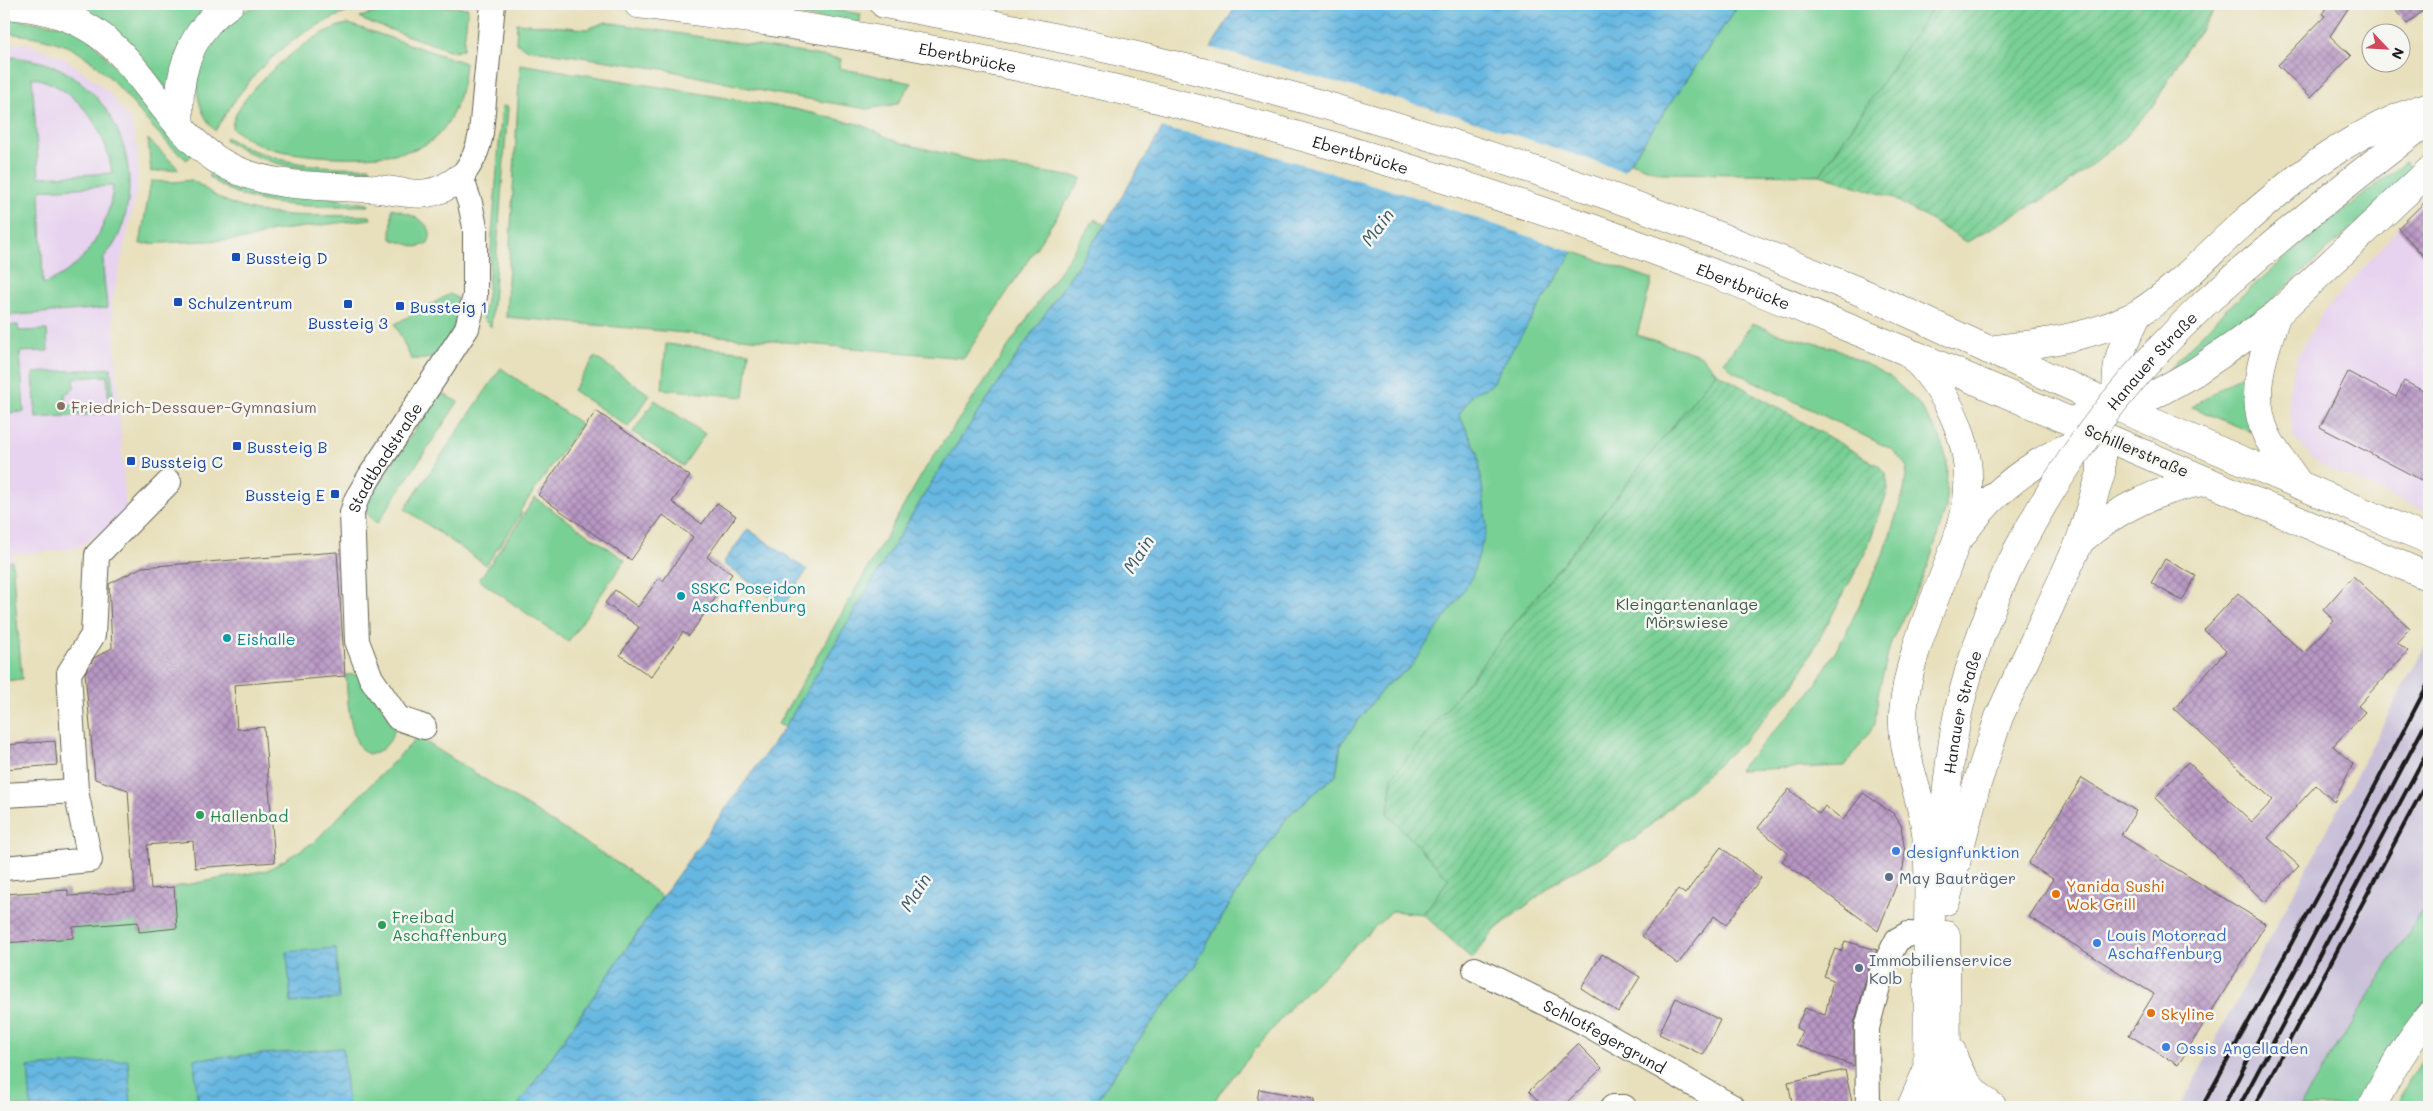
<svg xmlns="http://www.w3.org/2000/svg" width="2433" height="1111" viewBox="0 0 2433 1111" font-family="Mali,sans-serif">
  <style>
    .built { fill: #e7d2ef }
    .railway { fill: #c8bfd8 }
    .green { fill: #79d095; stroke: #4a7658; fill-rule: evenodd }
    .garden { fill: url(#garden-furrows); stroke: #4a7658 }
    .water { fill: url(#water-waves); stroke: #416a7e }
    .pier { fill: #e8e0bc }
    .building { fill: url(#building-cross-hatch) }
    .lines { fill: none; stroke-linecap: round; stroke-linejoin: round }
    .street-casing { stroke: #636154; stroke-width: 26 }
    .secondary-casing { stroke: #636154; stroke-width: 29 }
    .primary-casing { stroke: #636154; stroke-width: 29 }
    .highway-casing { stroke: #636154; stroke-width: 29 }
    .street { stroke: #fff; stroke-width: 24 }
    .secondary { stroke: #fff; stroke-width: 28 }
    .primary { stroke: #fff; stroke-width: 28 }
    .highway { stroke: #fff; stroke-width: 28 }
    .rail { stroke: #1c1c1c; stroke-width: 4 }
    .primary-bridge-casing { stroke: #636154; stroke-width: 29; stroke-linecap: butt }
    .primary-bridge { stroke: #fff; stroke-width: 28 }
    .transit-dot { fill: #1a4fb4; stroke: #f6f6f2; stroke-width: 2 }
    .education-dot { fill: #8d6e63; stroke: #f6f6f2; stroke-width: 2 }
    .culture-dot { fill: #0f9aa8; stroke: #f6f6f2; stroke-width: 2 }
    .leisure-dot { fill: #2e9e5b; stroke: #f6f6f2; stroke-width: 2 }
    .shop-dot { fill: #3f7fe0; stroke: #f6f6f2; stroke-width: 2 }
    .service-dot { fill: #5c6f8a; stroke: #f6f6f2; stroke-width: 2 }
    .food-dot { fill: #e8710a; stroke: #f6f6f2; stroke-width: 2 }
    .labels { text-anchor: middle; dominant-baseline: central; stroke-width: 5; stroke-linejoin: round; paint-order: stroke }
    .street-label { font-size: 16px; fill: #1c1c1c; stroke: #f6f6f2 }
    .transit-label { font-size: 16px; fill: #164399; stroke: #f6f6f2; text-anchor: start }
    .education-label { font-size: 16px; fill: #785e54; stroke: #f6f6f2; text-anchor: start }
    .culture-label { font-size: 16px; fill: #0d838f; stroke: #f6f6f2; text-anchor: start }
    .park-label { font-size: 16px; fill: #3d5b46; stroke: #f6f6f2 }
    .leisure-label { font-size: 16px; fill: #27864d; stroke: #f6f6f2; text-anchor: start }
    .shop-label { font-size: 16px; fill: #366cbe; stroke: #f6f6f2; text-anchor: start }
    .service-label { font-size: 16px; fill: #4e5e75; stroke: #f6f6f2; text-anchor: start }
    .food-label { font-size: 16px; fill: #c56008; stroke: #f6f6f2; text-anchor: start }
    .water-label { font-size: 18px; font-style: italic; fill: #3a5a6b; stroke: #f6f6f2 }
  </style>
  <defs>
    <pattern id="garden-furrows" width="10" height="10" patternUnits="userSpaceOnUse" patternTransform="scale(1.25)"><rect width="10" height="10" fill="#79d095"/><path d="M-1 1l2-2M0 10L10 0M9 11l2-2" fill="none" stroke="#68b280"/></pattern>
    <pattern id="water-waves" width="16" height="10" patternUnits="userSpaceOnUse" patternTransform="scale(1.25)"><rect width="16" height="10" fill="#66b7e1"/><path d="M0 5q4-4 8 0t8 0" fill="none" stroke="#5394b6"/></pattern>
    <pattern id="building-cross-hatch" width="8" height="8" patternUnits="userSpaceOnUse" patternTransform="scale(1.25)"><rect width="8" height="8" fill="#b897c4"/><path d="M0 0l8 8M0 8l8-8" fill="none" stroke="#957a9e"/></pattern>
  </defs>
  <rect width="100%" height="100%" fill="#f6f6f2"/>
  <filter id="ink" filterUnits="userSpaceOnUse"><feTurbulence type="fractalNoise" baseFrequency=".02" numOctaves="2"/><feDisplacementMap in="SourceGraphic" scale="10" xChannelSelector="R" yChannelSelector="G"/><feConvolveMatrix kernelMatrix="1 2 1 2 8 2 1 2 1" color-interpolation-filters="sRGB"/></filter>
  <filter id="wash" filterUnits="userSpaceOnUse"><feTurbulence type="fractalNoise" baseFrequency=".0096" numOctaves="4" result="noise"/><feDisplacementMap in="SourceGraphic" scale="20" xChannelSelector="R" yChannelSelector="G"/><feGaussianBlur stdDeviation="1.12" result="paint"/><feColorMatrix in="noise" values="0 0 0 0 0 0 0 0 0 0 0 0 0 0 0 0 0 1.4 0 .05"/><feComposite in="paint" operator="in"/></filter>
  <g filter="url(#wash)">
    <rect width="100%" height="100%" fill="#e8e0bc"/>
    <path class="built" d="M26 43 66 59 107 90 131 122 138 153 137 189 112 302 126 510 111 526 75 549 12 554 22 679 4 681V45Z
      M2429 194V513L2319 464 2293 437 2288 393 2298 355 2323 313Z"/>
    <path class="railway" d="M2429 638V900L2299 1107H2180Z"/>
    <path class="green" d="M76 4H216L171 98C148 59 119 27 77 7Z
      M291 4H374C299 23 254 65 215 131 179 90 200 28 249 9 262 4 277 5 291 4Z
      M406 4 468 8 463 49 455 52 365 21 360 17Z
      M735 4H799L861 14 859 26Z
      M1739 4H1935L1820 175 1661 173 1630 162Z
      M4 18 81 28 192 155 187 160C146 129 122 79 78 52 57 39 28 35 4 33Z
      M606 22 841 59 839 68 912 83 897 104 867 109 772 93 663 69 526 49 516 43 517 23 587 29Z
      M349 24 465 63C463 90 455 120 434 139 403 165 303 159 265 147 254 143 241 136 232 128 233 95 317 26 349 24Z
      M16 57C31 60 47 62 60 69 110 94 137 153 127 207 125 220 120 235 113 246 110 250 106 254 104 258 101 267 107 297 107 308L4 316V58ZM32 77C78 88 106 128 112 173L39 177ZM113 186C109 229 84 269 43 284L40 190Z
      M520 64 794 109 862 125 897 142 988 164 1082 178 964 358 506 317Z
      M502 106 508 107 491 327 483 319 488 288Z
      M226 137C269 163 321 169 370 167L371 170C324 176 262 167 224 139Z
      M148 139 179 169 151 172Z
      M2405 162 2415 171 2251 319 2167 371 2223 312 2304 242Z
      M214 170 337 199 368 204 369 206C317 205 251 213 208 176Z
      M192 180C204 187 215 197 228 202 270 221 325 214 370 216L371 219 272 231 249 239 140 244 151 181 174 182Z
      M392 208C406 213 441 223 427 244L417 247 391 239Z
      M1095 219 1105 225 936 475 785 727 778 724 925 469Z
      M1572 251 1652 279 1637 335 1700 355 1716 372 1392 777 1388 814 1449 879 1423 914 1392 911 1294 1003 1218 1095 1212 1107H1093L1123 1061 1195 965 1231 902 1288 816 1336 775 1341 743 1386 685 1410 668 1478 453 1459 415 1473 393 1490 386Z
      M450 294 457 298C462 319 453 349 430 358 425 360 417 359 411 359L395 324Z
      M1753 323 1776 333 1837 349 1889 376 1917 402 1940 437 1947 461 1946 508 1928 566 1891 642 1878 694 1875 724 1845 766 1738 770 1813 689 1846 633 1885 551 1904 491 1907 467 1893 450 1733 371 1724 362Z
      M18 325 19 331 47 330 48 351 20 352 24 412 4 413V326Z
      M666 344 749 352 744 397 662 389Z
      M595 357 650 395 628 427 573 390Z
      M111 368 114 413 36 418 33 373ZM107 376 109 403 66 406 65 394 74 389V378Z
      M501 368 581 424 520 511 522 513 486 565 405 509Z
      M2248 370 2251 432 2192 407Z
      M443 394 458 402 377 524 365 511 364 504 439 395Z
      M655 400 705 434 683 466 633 432Z
      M535 498 625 560 568 642 479 580Z
      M12 561 22 679 4 681V562Z
      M361 674 395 727C393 736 389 744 381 750 349 773 347 689 346 675Z
      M418 737 628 870 662 897 517 1107H4V894L68 890 69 896 135 892 139 932 177 928 174 887 268 870 314 842Z
      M2429 900V997L2417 1013 2360 1107H2299Z
      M2429 1050V1107H2396L2408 1082Z"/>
    <path class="garden" d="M1935 4H2219L2186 49 2154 105 2121 141 2062 188 1967 242 1891 197 1820 175Z
      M1716 372 1879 466 1886 473 1888 490 1865 554 1796 682 1746 739 1636 838 1563 877 1496 929 1472 959 1423 914 1449 879 1388 814 1392 777Z"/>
    <path class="water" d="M1237 4H1739L1616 182 1490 386 1473 393 1459 415 1478 453 1487 528 1471 580 1410 668 1386 685 1341 743 1336 775 1288 816 1231 902 1195 965 1123 1061 1093 1107H517L674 880 785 727 936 475 1105 225Z
      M748 529 807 570 783 606 723 563Z
      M336 948 339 999 291 1003 287 952Z
      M343 1048 348 1107H198L194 1059Z
      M128 1060 131 1107H31L28 1067Z"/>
    <path class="pier" d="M1208 47 1462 117 1626 172 1574 252 1415 197 1222 141 1161 128Z"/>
    <g id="blocks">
      <path class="building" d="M2329 4H2351L2330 36 2351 56 2311 97 2278 65 2325 16 2322 14Z
        M2390 4H2429V6L2407 24Z
        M2429 198V262L2398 228Z
        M2348 372 2396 397 2404 381 2429 394V484L2320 427Z
        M596 411 690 476 672 502 702 524 717 503 736 516 707 557 732 574 689 636 683 632 651 677 620 655 639 627 605 603 615 590 638 607 659 578 663 581 693 537 663 515 631 560 538 495Z
        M337 552 345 676 234 685 237 729 264 727 275 862 195 868 193 841 147 845 151 889 174 887 177 928 139 932 138 922 73 927V938L4 943V894L68 890V896L135 892 128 790 95 779 85 673 94 658 112 648 109 584 142 567Z
        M2165 559 2196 576 2182 601 2151 583Z
        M2353 576 2410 628 2397 642 2408 651 2358 706 2365 712 2333 746 2353 764 2334 802 2316 785 2268 838 2299 866 2265 902 2155 798 2188 762 2252 822 2273 800 2174 709 2226 651 2204 630 2238 593 2304 653 2334 620 2323 610Z
        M55 741 57 765 4 769V745Z
        M2082 778 2136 811 2121 835 2266 924 2178 1065 2129 1035 2154 994 2029 917 2053 879 2028 864Z
        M1789 789 1819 814 1825 806 1843 820 1863 793 1894 814 1901 825 1905 852 1903 868 1878 931 1782 861 1788 853 1758 828Z
        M1721 847 1761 878 1726 925 1714 916 1678 964 1642 936 1678 889 1685 894Z
        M1845 941 1877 950 1870 964 1854 1025V1066L1796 1045 1802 1031 1796 1028 1805 1008 1825 1015 1833 980 1824 976 1835 949 1841 951Z
        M1602 954 1640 977 1618 1012 1581 988Z
        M1676 998 1720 1020 1703 1055 1659 1034Z
        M1578 1044 1602 1068 1562 1107H1544L1529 1091Z
        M1845 1070 1853 1107H1793L1788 1082Z
        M1259 1089 1314 1099V1107H1256Z"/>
    </g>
  </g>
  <g filter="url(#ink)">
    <use href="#blocks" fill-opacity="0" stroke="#636154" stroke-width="1"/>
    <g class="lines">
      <g class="street-casing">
        <g id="street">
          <path id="s1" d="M424 727 398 718 371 678 357 641 352 513 356 500 370 476 467 328 475 296V227L470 203 461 177C472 163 478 151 481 133L493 4"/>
          <path d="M4 795 76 791"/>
          <path d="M4 868 90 860 76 791 69 673 93 635 97 555 169 482"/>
          <path id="s2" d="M1475 969 1585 1023 1733 1107"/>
          <path d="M1613 1107H1624"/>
          <path d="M1868 1107 1867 1028 1883 968 1897 940 1908 934 1928 935"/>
        </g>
      </g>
      <g class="secondary-casing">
        <path id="secondary" d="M2117 407 2429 540
          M2101 435 2429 577
          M1911 1107 1925 1075
          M2372 1107C2388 1075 2406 1044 2429 1016"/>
      </g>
      <g class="primary-casing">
        <g id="primary">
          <path d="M2204 304C2276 239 2352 179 2429 120"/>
          <path d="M2277 314C2263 354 2248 396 2267 436 2275 453 2289 469 2299 485"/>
          <path d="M1989 350C2032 344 2074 340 2115 324 2122 320 2132 318 2139 313 2177 289 2208 254 2242 224 2297 175 2358 128 2429 106"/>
          <path d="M1989 350 2097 398"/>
          <path d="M1908 352C1955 398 1982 460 1961 527 1942 590 1908 647 1903 714 1901 755 1921 793 1926 833 1930 867 1928 902 1928 935"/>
          <path d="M1916 355 2086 428"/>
          <path d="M2117 407C2114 364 2119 352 2138 314"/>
          <path d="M2070 421 2154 395 2195 372 2236 344 2277 314 2429 171"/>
          <path d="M1962 535C1995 487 2041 455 2096 436"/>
          <path d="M2080 541C2118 508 2158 489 2208 481"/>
          <path id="s3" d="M1939 860C1945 813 1948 759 1958 713 1971 656 1991 603 2017 551"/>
          <path d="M1946 901 1975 790 1999 717 2080 541 2101 473V435L2096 414 2081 391"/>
          <path d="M1946 935 1947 1073 1953 1107"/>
          <path d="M1952 1052C1959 1077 1973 1093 1993 1107"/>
          <path d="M1927 1107 1928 935 1931 918"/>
        </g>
      </g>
      <g class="highway-casing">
        <g id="highway">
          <path id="s4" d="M638 4C958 42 1275 118 1580 224 1691 262 1799 308 1908 352"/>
          <path d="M884 4C1218 61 1542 162 1856 290 1901 309 1945 330 1989 350"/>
          <path d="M4 5C56 8 96 23 130 64 158 97 179 134 216 159 259 188 318 186 367 188 408 190 425 205 461 177"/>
          <path d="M180 127C176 79 187 32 230 4"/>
        </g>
      </g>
      <use href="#street" class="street"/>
      <use href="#secondary" class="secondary"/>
      <use href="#primary" class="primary"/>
      <use href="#highway" class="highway"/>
      <path class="rail" d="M2202 1107 2334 865 2429 682
        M2223 1107 2429 717
        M2239 1107 2429 748
        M2254 1107 2429 778"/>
      <g class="primary-bridge-casing">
        <g id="primary-bridge">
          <path id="s5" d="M2017 551C2065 458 2128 376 2204 304"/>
        </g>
      </g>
      <use href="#primary-bridge" class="primary-bridge"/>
    </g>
  </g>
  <g class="transit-dot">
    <rect x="231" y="252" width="10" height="10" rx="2.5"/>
    <rect x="173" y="297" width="10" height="10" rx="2.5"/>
    <rect x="343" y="299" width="10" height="10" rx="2.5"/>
    <rect x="395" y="301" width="10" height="10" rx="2.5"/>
    <rect x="232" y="441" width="10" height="10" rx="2.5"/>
    <rect x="126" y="456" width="10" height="10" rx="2.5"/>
    <rect x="330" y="489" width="10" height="10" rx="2.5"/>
  </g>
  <circle class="education-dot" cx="61" cy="406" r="5"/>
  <g class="culture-dot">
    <circle cx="681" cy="596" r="5"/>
    <circle cx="227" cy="638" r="5"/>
  </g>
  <g class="leisure-dot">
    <circle cx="200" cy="815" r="5"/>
    <circle cx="382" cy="925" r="5"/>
  </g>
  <g class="shop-dot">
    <circle cx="1896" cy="851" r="5"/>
    <circle cx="2097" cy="943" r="5"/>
    <circle cx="2166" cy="1047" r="5"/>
  </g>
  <g class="service-dot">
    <circle cx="1889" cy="877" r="5"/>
    <circle cx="1859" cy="968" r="5"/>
  </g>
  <g class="food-dot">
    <circle cx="2056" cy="894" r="5"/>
    <circle cx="2151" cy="1013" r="5"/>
  </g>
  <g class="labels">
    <g class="street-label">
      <text stroke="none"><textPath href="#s4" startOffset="334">Ebertbrücke</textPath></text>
      <text stroke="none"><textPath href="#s4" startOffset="739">Ebertbrücke</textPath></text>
      <text stroke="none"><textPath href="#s4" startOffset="1144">Ebertbrücke</textPath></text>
      <text stroke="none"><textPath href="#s5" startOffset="234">Hanauer Straße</textPath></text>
      <text transform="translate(2137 450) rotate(23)">Schillerstraße</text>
      <text stroke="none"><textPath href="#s1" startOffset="308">Stadtbadstraße</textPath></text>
      <text stroke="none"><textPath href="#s3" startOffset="150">Hanauer Straße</textPath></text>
      <text stroke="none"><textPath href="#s2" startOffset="146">Schlotfegergrund</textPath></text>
    </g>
    <g class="transit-label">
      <text x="246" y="257">Bussteig D</text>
      <text x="188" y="302">Schulzentrum</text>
      <text x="410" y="306">Bussteig 1</text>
      <text x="348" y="322" text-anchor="middle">Bussteig 3</text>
      <text x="247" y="446">Bussteig B</text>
      <text x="141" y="461">Bussteig C</text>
      <text x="325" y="494" text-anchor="end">Bussteig E</text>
    </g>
    <g class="education-label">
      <text x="71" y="406">Friedrich-Dessauer-Gymnasium</text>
    </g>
    <g class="culture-label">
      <text x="691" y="587">SSKC Poseidon<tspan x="691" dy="18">Aschaffenburg</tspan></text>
      <text x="237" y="638">Eishalle</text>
    </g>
    <g class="park-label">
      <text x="1687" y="603">Kleingartenanlage<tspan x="1687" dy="18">Mörswiese</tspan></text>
    </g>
    <g class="leisure-label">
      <text x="210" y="815">Hallenbad</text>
      <text x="392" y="916">Freibad<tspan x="392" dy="18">Aschaffenburg</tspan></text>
    </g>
    <g class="shop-label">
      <text x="1906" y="851">designfunktion</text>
      <text x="2107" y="934">Louis Motorrad<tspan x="2107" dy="18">Aschaffenburg</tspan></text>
      <text x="2176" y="1047">Ossis Angelladen</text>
    </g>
    <g class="service-label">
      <text x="1899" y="877">May Bauträger</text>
      <text x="1869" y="959">Immobilienservice<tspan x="1869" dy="18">Kolb</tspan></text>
    </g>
    <g class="food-label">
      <text x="2066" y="885">Yanida Sushi<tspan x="2066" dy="18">Wok Grill</tspan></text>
      <text x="2161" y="1013">Skyline</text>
    </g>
    <g class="water-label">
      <text transform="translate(1377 227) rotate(-53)">Main</text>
      <text transform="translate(1138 554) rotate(-57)">Main</text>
      <text transform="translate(915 892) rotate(-57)">Main</text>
    </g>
  </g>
  <rect width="2433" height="1111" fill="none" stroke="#f6f6f2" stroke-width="20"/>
  <g transform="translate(2386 48) rotate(115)"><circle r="24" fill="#f6f6f2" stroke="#9f9f9c"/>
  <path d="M0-4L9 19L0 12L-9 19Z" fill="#d1495b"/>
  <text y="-8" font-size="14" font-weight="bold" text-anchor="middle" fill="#1c1c1c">N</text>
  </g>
</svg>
